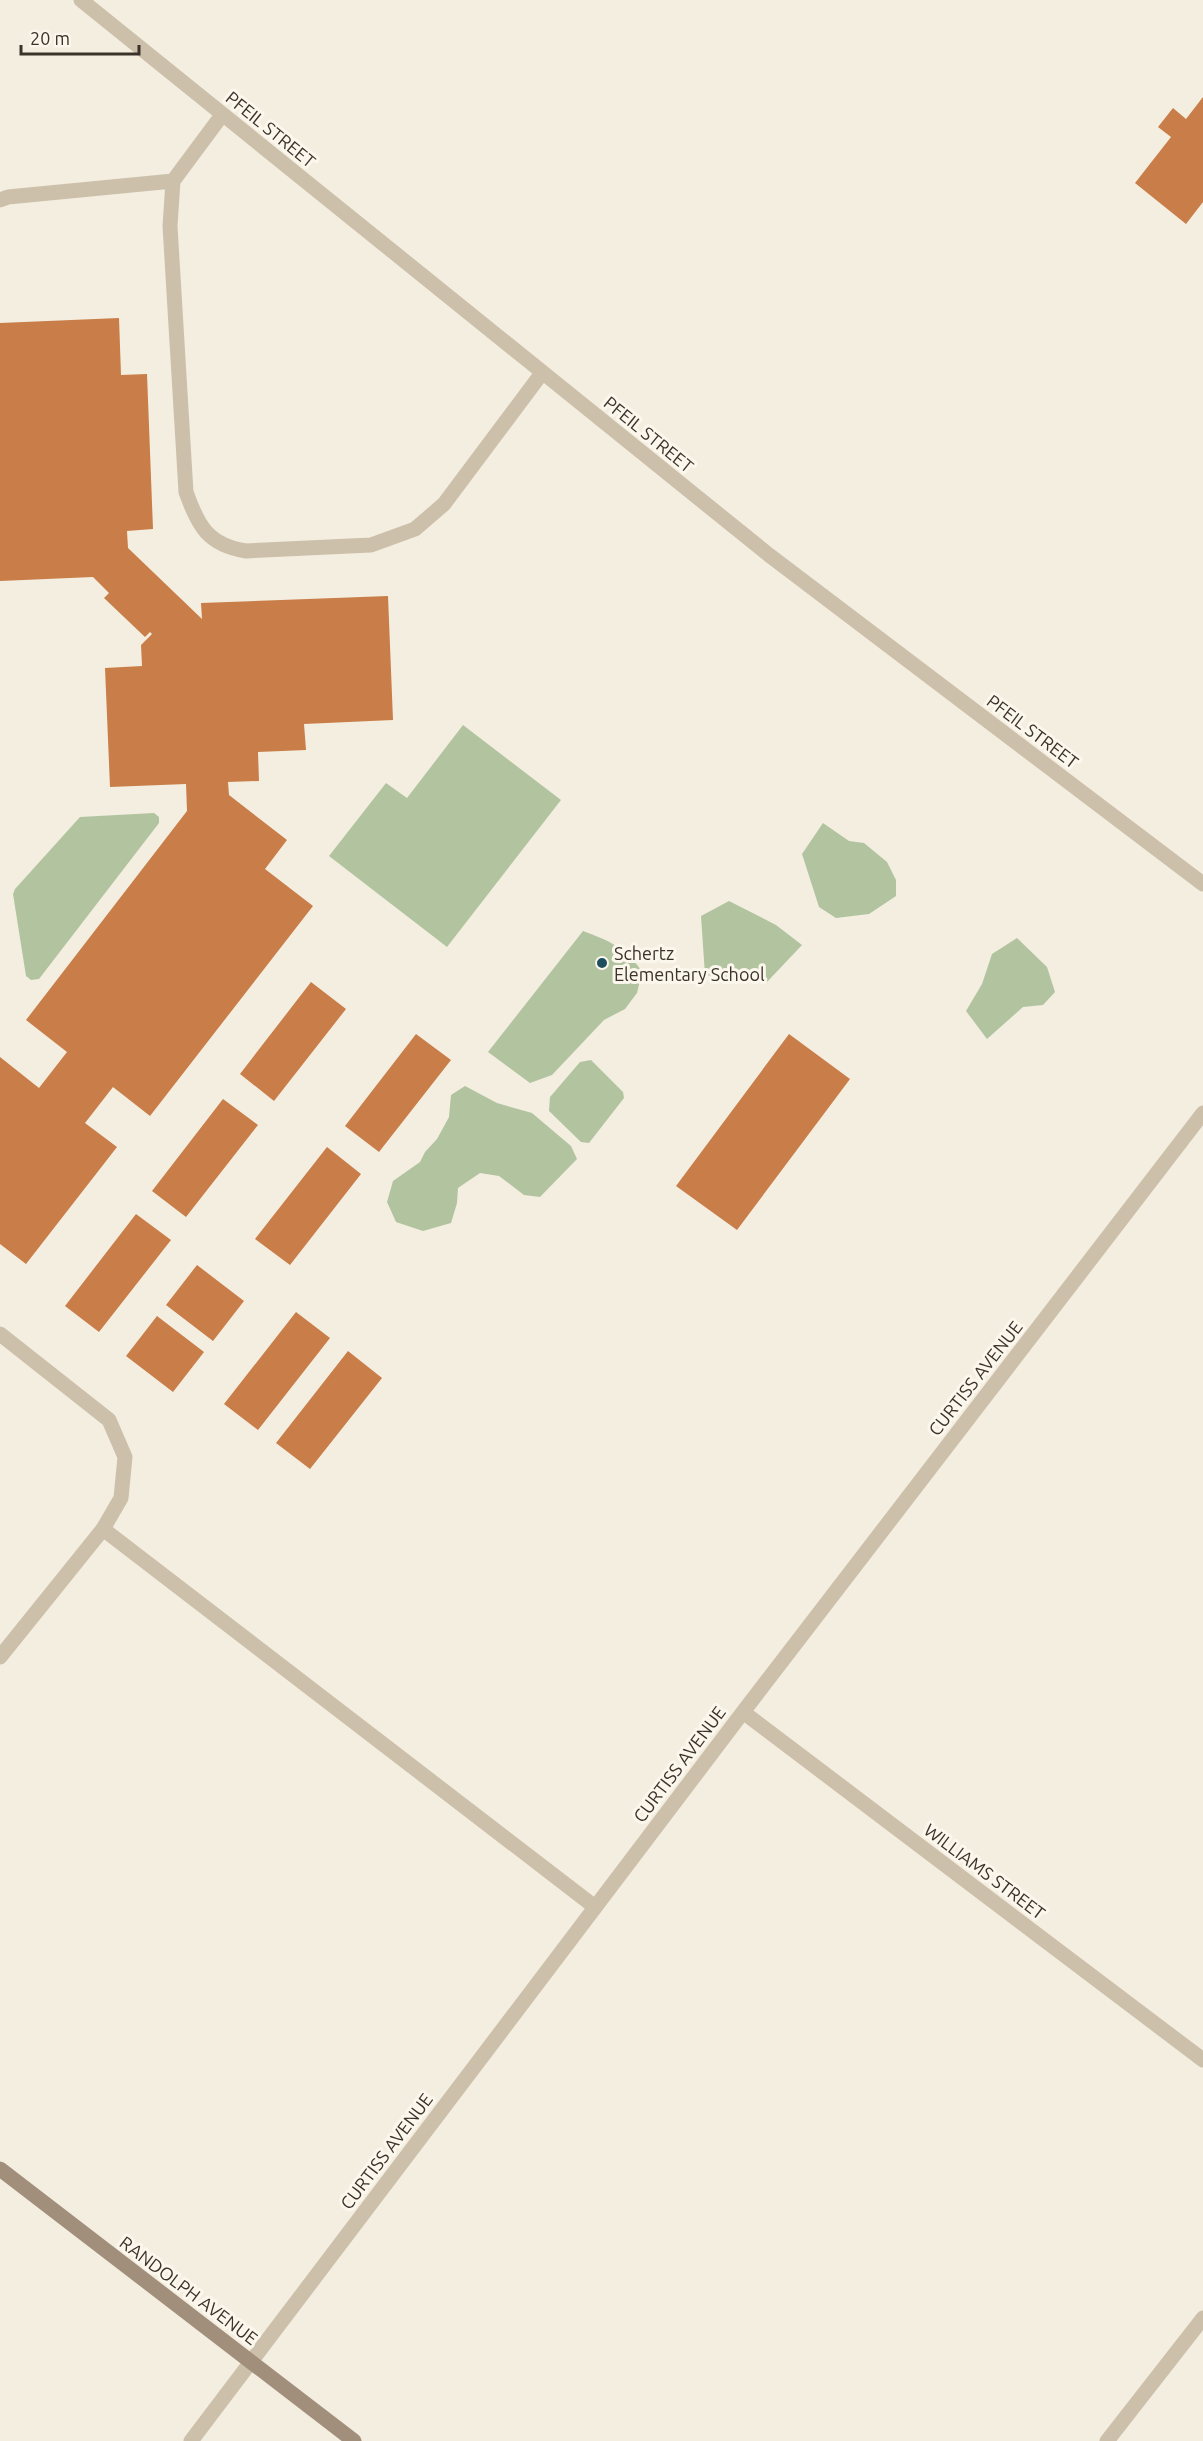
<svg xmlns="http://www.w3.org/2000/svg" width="1203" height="2441" viewBox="0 0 1203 2441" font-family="Ubuntu,sans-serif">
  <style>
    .green { fill: #b1c49f }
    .building { fill: #c97d48 }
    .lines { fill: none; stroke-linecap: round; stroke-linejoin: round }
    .lane { stroke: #cdc0ab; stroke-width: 15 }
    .street { stroke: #cdc0ab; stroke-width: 15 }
    .secondary { stroke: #a18f7c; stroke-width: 15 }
    .poi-dot { fill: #1e4f5e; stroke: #fbf7ed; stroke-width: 2 }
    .labels { text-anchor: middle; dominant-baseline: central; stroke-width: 6; stroke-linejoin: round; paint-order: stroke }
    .street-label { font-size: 18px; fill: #3b322a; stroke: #fbf7ed }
    .poi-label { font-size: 18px; fill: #3b322a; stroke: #fbf7ed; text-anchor: start }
  </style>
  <rect width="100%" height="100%" fill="#f4eee0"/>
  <path class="green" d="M463 725 561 800 447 947 329 856 386 783 407 798Z
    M154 813 159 817V823L39 979 31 980 26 976 13 894 15 889 80 817Z
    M823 823 849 841 864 843 887 862 896 880V896L869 914 836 918 819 907 802 854Z
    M729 901 776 925 802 945 767 982 705 975 701 916Z
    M583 931C608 940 628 949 642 972L637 993 625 1009 604 1020 552 1075 530 1083 488 1052Z
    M1017 938 1047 967 1055 992 1043 1005 1023 1007 987 1039 966 1011 982 984 992 954Z
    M591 1060 623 1092 624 1098 589 1143 581 1142 549 1111 550 1097 580 1062Z
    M465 1086 497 1103 532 1113 571 1146 577 1159 540 1197 524 1195 499 1176 480 1173 458 1188 457 1203 451 1223 423 1231 396 1222 387 1202 393 1181 420 1162 425 1152 437 1139 449 1117 451 1095Z"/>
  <path class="building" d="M1203 97V202L1186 224 1135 183 1171 137 1158 127 1173 108 1186 119Z
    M119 318 121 375 147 374 153 529 127 531 128 548 202 619 201 603 388 596 393 720 304 724 306 750 258 752 259 781 228 782 229 795 287 840 265 869 313 906 150 1116 113 1087 85 1123 117 1147 26 1264 0 1244V1057L39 1088 67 1052 26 1020 187 811 186 784 110 787 105 668 142 666 141 645 152 634 150 632 145 637 104 598 109 593 93 577 0 581V323Z
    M311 982 346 1009 274 1101 240 1074Z
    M416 1034 451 1060 379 1152 345 1126Z
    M789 1034 850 1079 737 1230 676 1186Z
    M223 1099 258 1125 186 1217 152 1191Z
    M327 1147 361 1174 290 1265 255 1239Z
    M136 1214 171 1240 99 1332 65 1306Z
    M197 1265 244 1301 213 1341 166 1305Z
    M296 1312 330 1338 258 1430 224 1404Z
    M157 1316 204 1352 173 1392 126 1356Z
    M348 1351 382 1378 310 1469 276 1443Z"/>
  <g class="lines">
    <path class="lane" d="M222 115 173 181 170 226 186 492C198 526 208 545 246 551L371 545 415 529 444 504 542 373
      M0 200 8 197 173 181
      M0 1334 109 1420 125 1457 121 1498 103 1529 595 1907"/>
    <path class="street" d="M81 0 769 555 1203 884
      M0 1657 103 1529
      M743 1712 1203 2060
      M191 2441 743 1712 1203 1113
      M1107 2441 1203 2318"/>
    <path class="secondary" d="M0 2169 354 2441"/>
  </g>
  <circle class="poi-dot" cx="602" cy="963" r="6"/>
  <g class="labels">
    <g class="street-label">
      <text transform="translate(271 129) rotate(39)">PFEIL STREET</text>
      <text transform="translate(649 434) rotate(39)">PFEIL STREET</text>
      <text transform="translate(1033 731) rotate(37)">PFEIL STREET</text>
      <text transform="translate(975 1378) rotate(-52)">CURTISS AVENUE</text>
      <text transform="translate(679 1764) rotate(-53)">CURTISS AVENUE</text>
      <text transform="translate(985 1871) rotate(37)">WILLIAMS STREET</text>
      <text transform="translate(386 2151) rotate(-53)">CURTISS AVENUE</text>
      <text transform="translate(189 2290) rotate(37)">RANDOLPH AVENUE</text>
    </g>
    <g class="poi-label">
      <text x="614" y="953">Schertz<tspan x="614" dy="21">Elementary School</tspan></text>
    </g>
  </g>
  <path d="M21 45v9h118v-9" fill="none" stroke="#3b322a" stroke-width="3"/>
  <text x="30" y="45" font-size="18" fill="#3b322a" stroke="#fbf7ed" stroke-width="4.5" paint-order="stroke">20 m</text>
</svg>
